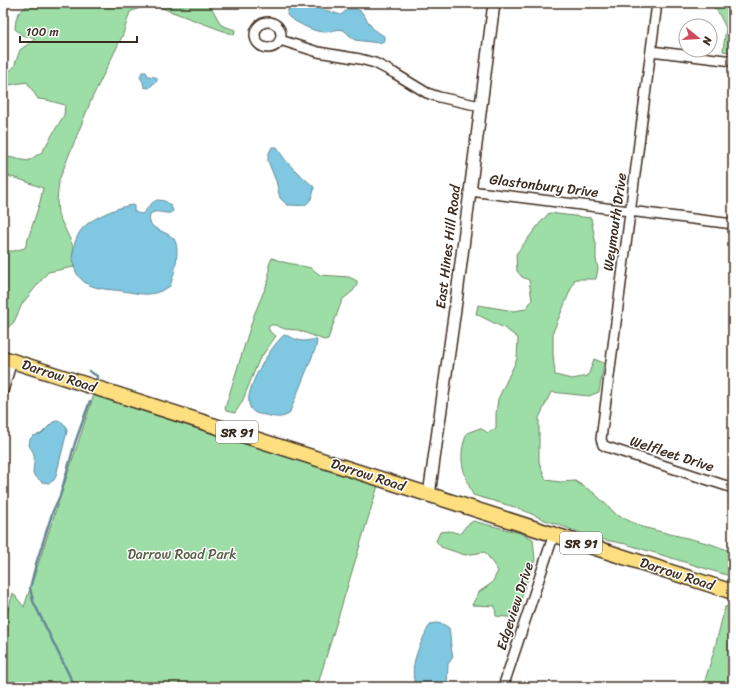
<svg xmlns="http://www.w3.org/2000/svg" width="736" height="690" viewBox="0 0 736 690" font-family="Sriracha,sans-serif">
  <style>
    .green { fill: #9ddea7; stroke: #6c8462 }
    .water { fill: #80c8e1; stroke: #648993 }
    .lines { fill: none; stroke-linecap: round; stroke-linejoin: round }
    .stream { stroke: #648993; stroke-width: 2.5 }
    .minor-casing { stroke: #3b2a1e; stroke-width: 12 }
    .tertiary-casing { stroke: #3b2a1e; stroke-width: 14 }
    .primary-casing { stroke: #3b2a1e; stroke-width: 17 }
    .minor { stroke: #fff; stroke-width: 9 }
    .tertiary { stroke: #fff; stroke-width: 11 }
    .primary { stroke: #fedf80; stroke-width: 14 }
    .labels { text-anchor: middle; dominant-baseline: central; stroke-width: 3; stroke-linejoin: round; paint-order: stroke }
    .shield { fill: #fff; stroke: #766a62; stroke-width: 1 }
    .shield-label { font-size: 13px; font-weight: bold; fill: #3b2a1e }
    .street-label { font-size: 14px; fill: #3b2a1e; stroke: #fff }
    .park-label { font-size: 14px; fill: #586047; stroke: #fff }
  </style>
  <rect width="100%" height="100%" fill="#fff"/>
  <filter id="ink" filterUnits="userSpaceOnUse"><feTurbulence type="fractalNoise" baseFrequency=".025" numOctaves="2"/><feDisplacementMap in="SourceGraphic" scale="8" xChannelSelector="R" yChannelSelector="G"/><feConvolveMatrix kernelMatrix="1 2 1 2 8 2 1 2 1" color-interpolation-filters="sRGB"/></filter>
  <g filter="url(#ink)">
    <path class="green" d="M29 3H209L221 25 235 30 234 35 159 7 147 5 130 12 122 37 92 98 59 180 57 201 58 214 74 248 72 258 74 267 48 272 22 304 14 322 3 332V251H14L25 248 40 202 43 188 19 179 3 175V156L28 161 42 152 64 115 65 105 47 100 38 99 27 82 3 86V77L14 67 20 50 35 39 23 36 15 29C16 14 18 13 29 4Z
      M709 3H733V53L723 51 726 28 718 12Z
      M549 213 591 218 596 245V259L598 269 596 279H575L553 332V354L555 375 572 379 588 376 594 359 604 363 599 392 589 396 551 392 539 418V462L546 480 560 482 575 481 594 493 617 515 642 527 711 544 733 552V577L626 544 595 538 545 520 518 508 473 495C463 472 457 458 467 433L480 428 488 433 496 428V414L498 399 517 359 518 338 506 329 476 314 478 305 514 311 526 309 532 300 529 280 522 277 517 271 516 254 540 223Z
      M272 258 283 262 311 268 320 275 349 277 357 281V285L353 291 342 300 328 339 324 340 298 330 285 329 275 325H271L268 327 270 332 276 336 259 360 242 402 235 413 226 411 225 408 254 315 269 279V265Z
      M96 388 380 479 317 687H3V627L13 593 24 607Z
      M473 521 520 533 533 539 535 560 523 592 517 618 496 616 495 606 472 605 479 592 492 583 498 571 485 552 465 555 441 547 436 541 440 532 450 531 460 534 466 526Z
      M733 605V687H703L714 651 725 607Z"/>
    <path class="water" d="M292 3H301L341 15 348 9H356L361 11 373 29 384 36V41L379 43 355 40C350 38 348 32 343 30 337 28 331 32 325 32 313 32 300 24 290 18L287 15 288 10Z
      M142 72H146L148 76 155 77 157 78V81L153 84 149 88 144 87 143 82 140 77Z
      M272 147H277C287 166 299 173 314 187 314 193 311 203 304 205 299 206 292 205 287 205L280 198 276 181 268 161V155Z
      M157 200C165 200 171 203 173 211L170 213C162 214 158 209 150 214 146 231 165 229 174 239 181 249 174 276 170 286 151 298 143 294 123 291 109 289 90 290 80 278 68 265 72 236 86 225 95 217 122 205 134 205V211L137 213 142 214C148 209 150 203 157 200Z
      M284 335C291 336 296 341 304 341 308 341 312 339 317 340L316 347 289 414C281 419 274 417 265 415 259 414 253 414 250 407 242 391 272 345 284 335Z
      M57 421 62 422 66 426 67 431 56 476 54 480 49 483 42 482 33 474C33 462 38 456 29 446L30 439 33 436 41 434 53 422Z
      M436 623 443 624 449 628C451 638 450 647 453 657L448 664 447 687H416C408 667 419 647 428 628L431 624Z"/>
    <g class="lines">
      <path class="stream" d="M89 371 97 376V379
        M75 687 33 601 30 588 36 564 53 511 60 496 75 443 90 401"/>
      <g class="minor-casing">
        <path id="minor" d="M657 3 601 439 603 445 607 447 733 488
          M255 35a13 13 0 1 1 26 0a13 13 0 1 1-26 0Z
          M280 40 318 52 360 59 375 63 394 73 427 93 439 97 480 106
          M651 51 733 61
          M470 191 733 224
          M3 391 12 361
          M503 687 554 534"/>
      </g>
      <g class="tertiary-casing">
        <path id="tertiary" d="M429 495 456 302 494 3"/>
      </g>
      <g class="primary-casing">
        <path id="primary" d="M3 358 733 592"/>
      </g>
      <use href="#minor" class="minor"/>
      <use href="#tertiary" class="tertiary"/>
      <use href="#primary" class="primary"/>
    </g>
  </g>
  <g class="labels">
    <g class="shield">
      <rect x="216" y="421" width="42" height="22" rx="3"/>
      <rect x="560" y="532" width="42" height="22" rx="3"/>
    </g>
    <g class="shield-label">
      <text x="237" y="432">SR 91</text>
      <text x="581" y="543">SR 91</text>
    </g>
    <g class="street-label">
      <text transform="translate(544 186) rotate(7)">Glastonbury Drive</text>
      <text transform="translate(615 222) rotate(-82)">Weymouth Drive</text>
      <text transform="translate(448 247) rotate(-83)">East Hines Hill Road</text>
      <text transform="translate(59 376) rotate(18)">Darrow Road</text>
      <text transform="translate(672 454) rotate(18)">Welfleet Drive</text>
      <text transform="translate(368 475) rotate(18)">Darrow Road</text>
      <text transform="translate(677 574) rotate(18)">Darrow Road</text>
      <text transform="translate(515 606) rotate(-72)">Edgeview Drive</text>
    </g>
    <g class="park-label">
      <text x="182" y="554">Darrow Road Park</text>
    </g>
  </g>
  <rect width="736" height="690" fill="none" stroke="#fff" stroke-width="16"/>
  <rect x="8" y="8" width="720" height="674" fill="none" stroke="#3b2a1e" stroke-width="1.5" filter="url(#ink)"/>
  <g transform="translate(698 38) rotate(108)"><circle r="19" fill="#ffffff" stroke="#b1aaa5"/>
  <path d="M0-3L7 15L0 10L-7 15Z" fill="#d1495b"/>
  <text y="-6" font-size="11" font-weight="bold" text-anchor="middle" fill="#3b2a1e">N</text>
  </g>
  <path d="M20 36v6h117v-6" fill="none" stroke="#3b2a1e" stroke-width="2"/>
  <text x="26" y="36" font-size="12" fill="#3b2a1e" stroke="#ffffff" stroke-width="3" paint-order="stroke">100 m</text>
</svg>
